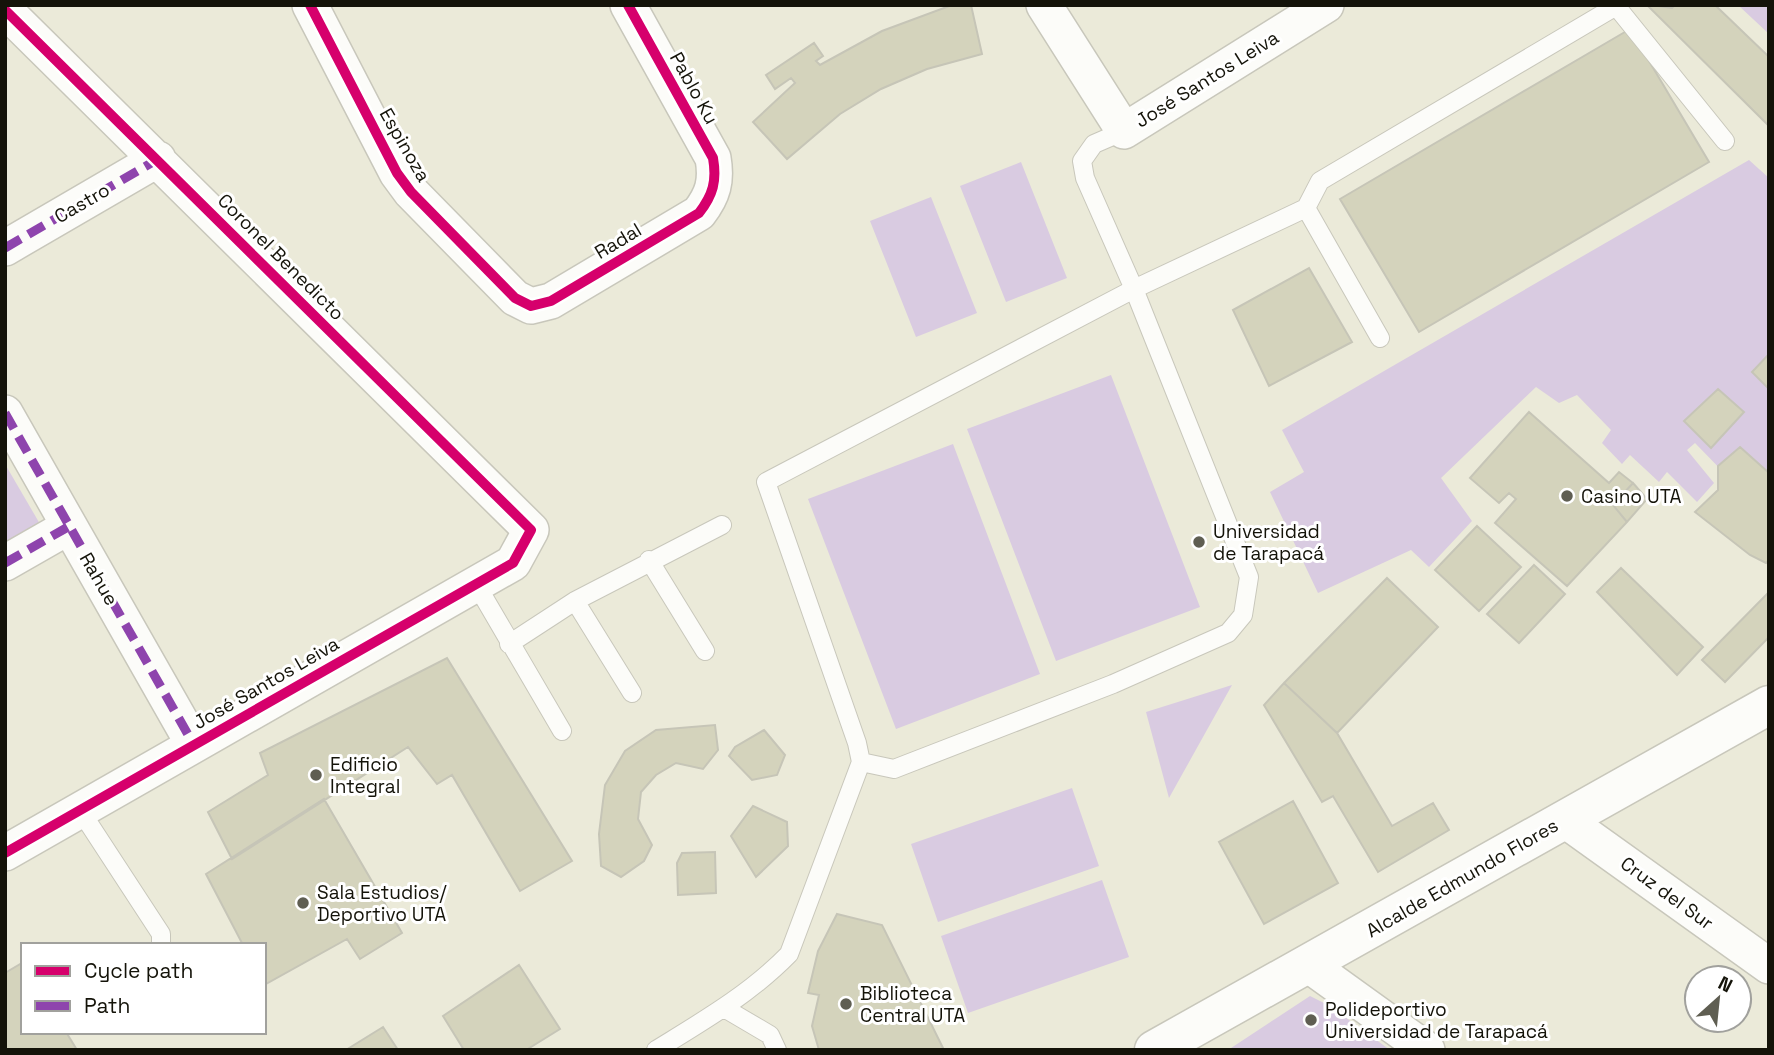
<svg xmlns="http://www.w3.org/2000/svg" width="1774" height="1055" viewBox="0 0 1774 1055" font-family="'Space Grotesk',sans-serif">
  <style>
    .green { fill: #d9cbe1 }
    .building { fill: #d4d3bc; stroke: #c6c5b7; stroke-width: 2 }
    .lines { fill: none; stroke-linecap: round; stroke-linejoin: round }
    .lane-casing { stroke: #c8c7bb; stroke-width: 20 }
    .street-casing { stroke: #c8c7bb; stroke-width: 38 }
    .secondary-casing { stroke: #c8c7bb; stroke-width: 41 }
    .lane { stroke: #fcfcf9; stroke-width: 18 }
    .street { stroke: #fcfcf9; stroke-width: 35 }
    .secondary { stroke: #fcfcf9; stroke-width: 38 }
    .quiet { stroke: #8e44ad; stroke-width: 9; stroke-dasharray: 18 9; stroke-linecap: butt }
    .cycleway-casing { stroke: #fff; stroke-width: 15 }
    .cycleway { stroke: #d6006c; stroke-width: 10 }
    .poi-dot { fill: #5f5e52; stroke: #fff; stroke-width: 2.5 }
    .labels { text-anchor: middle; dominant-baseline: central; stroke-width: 6; stroke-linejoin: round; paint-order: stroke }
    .street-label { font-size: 19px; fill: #141309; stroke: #fff }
    .poi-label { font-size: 19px; fill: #141309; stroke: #fff; text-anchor: start }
  </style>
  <rect width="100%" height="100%" fill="#ebead9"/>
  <path class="green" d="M1738 5H1769V34Z
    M1749 160 1769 178V476L1731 480 1695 443 1687 450 1714 483 1697 502 1667 472 1659 482 1630 455 1622 464 1602 443 1611 430 1577 395 1559 403 1536 387 1441 478 1472 521 1429 567 1411 550 1318 593 1270 492 1304 472 1282 430Z
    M1021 162 1067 278 1006 302 960 186Z
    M931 197 977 313 916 337 870 221Z
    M1111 375 1200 607 1056 661 967 429Z
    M953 444 1040 674 896 729 808 499Z
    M5 464 40 524 5 544Z
    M1232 685 1169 798 1146 712Z
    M1072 788 1099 866 938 922 911 844Z
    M1102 880 1129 957 968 1013 941 936Z
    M1310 996 1330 1006 1390 1050H1228Z"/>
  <path class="building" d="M952 5H971L982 54 927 69 881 89 840 114 787 159 753 122 795 83 791 78 775 89 766 75 814 43 823 56 816 61 820 65 882 31Z
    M1651 5 1672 8 1675 5H1715L1769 57V126L1649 7Z
    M1630 29 1709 162 1419 332 1340 199Z
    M1309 268 1352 342 1269 386 1233 310Z
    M1769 354V387L1768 388 1752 372Z
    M1718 389 1744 412 1711 448 1684 421Z
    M1529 412 1609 483 1619 472 1633 483 1613 505 1627 522 1567 586 1495 523 1516 499 1509 493 1499 503 1470 478Z
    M1740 447 1769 473V560L1766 563 1750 555 1695 512 1718 490V466Z
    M1633 483 1647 499 1627 522 1613 505Z
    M1477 526 1521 567 1479 611 1435 570Z
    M1534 565 1565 594 1519 643 1487 614Z
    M1621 568 1703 647 1677 675 1597 592Z
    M1387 578 1438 627 1337 733 1284 683Z
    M1769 592V637L1725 682 1702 660Z
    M447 658 572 861 520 891 452 775 437 784 408 747 232 859 208 812 268 775 260 753Z
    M1284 683 1337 733 1392 826 1433 803 1449 830 1378 872 1333 796 1322 802 1264 705Z
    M715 725 718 750 703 769 676 763 656 775 641 792 638 819 652 845 644 861 621 877 601 866 599 834 605 785 625 751 656 730Z
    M764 730 785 755 777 775 752 780 729 756 735 747Z
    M324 799 402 933 360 959 347 939 264 985V945H243L206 874Z
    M1293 801 1338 883 1264 924 1219 842Z
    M753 806 787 822 788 846 756 877 731 836Z
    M715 852 716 893 678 895 677 863 682 853Z
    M837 914 882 925 944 1050H819L812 1026 819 995 808 993 818 951Z
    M22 963 23 1032H66L77 1050H5V973Z
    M519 965 560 1029 526 1050H464L443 1016Z
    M383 1027 398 1050H346Z"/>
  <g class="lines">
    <g class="lane-casing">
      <path id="lane" d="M1616 6 1725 141
        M1124 131 1094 144 1082 161 1085 178 1134 289 1306 208 1320 181 1618 5
        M1306 208 1380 338
        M1134 289 1249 577 1243 615 1228 633 1113 684 894 769 861 762 857 743 766 482Z
        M649 560 705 651
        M476 584 562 731
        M575 601 632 693
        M509 644 575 601 722 525
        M80 810 161 934V945
        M724 1008 770 1035 777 1050
        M656 1050C703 1021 750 994 789 954L861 762"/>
    </g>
    <g class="street-casing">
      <path id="street" d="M310 5 397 173 411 192 515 298 531 306 551 301 699 213C713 195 717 181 713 158L628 5
        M1044 5 1124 131 1326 5
        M5 10 531 530 513 563 5 853
        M5 248 158 159
        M5 413 194 745
        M5 563 68 527
        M1565 820 1769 966
        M1309 965 1427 1050"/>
    </g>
    <g class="secondary-casing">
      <path id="secondary" d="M1154 1050 1769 705"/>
    </g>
    <use href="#lane" class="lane"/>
    <use href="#street" class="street"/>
    <use href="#secondary" class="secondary"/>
    <path class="quiet" d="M5 248 158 159
      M5 413 194 745
      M5 563 68 527"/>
    <g class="cycleway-casing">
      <path id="cycleway" d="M310 5 397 173 411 192 515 298 531 306 551 301 699 213C713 195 717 181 713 158L628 5
        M5 10 531 530 513 563 5 853"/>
    </g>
    <use href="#cycleway" class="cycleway"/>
  </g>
  <g class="poi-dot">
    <circle cx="1567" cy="496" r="7"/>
    <circle cx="1199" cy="542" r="7"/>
    <circle cx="316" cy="775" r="7"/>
    <circle cx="303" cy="903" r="7"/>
    <circle cx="846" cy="1004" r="7"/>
    <circle cx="1311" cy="1020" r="7"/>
  </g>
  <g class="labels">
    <g class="street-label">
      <text transform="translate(1207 79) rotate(-32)">José Santos Leiva</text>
      <text transform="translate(694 88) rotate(61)">Pablo Ku</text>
      <text transform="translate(405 145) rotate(60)">Espinoza</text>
      <text transform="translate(82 203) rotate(-30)">Castro</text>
      <text transform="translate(618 241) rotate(-31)">Radal</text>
      <text transform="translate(281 257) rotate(45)">Coronel Benedicto</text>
      <text transform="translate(99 579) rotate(60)">Rahue</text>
      <text transform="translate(266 683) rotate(-30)">José Santos Leiva</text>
      <text transform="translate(1462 878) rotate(-30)">Alcalde Edmundo Flores</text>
      <text transform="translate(1667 893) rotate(36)">Cruz del Sur</text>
    </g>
    <g class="poi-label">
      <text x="1581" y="496">Casino UTA</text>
      <text x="1213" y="531">Universidad<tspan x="1213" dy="22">de Tarapacá</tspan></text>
      <text x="330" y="764">Edificio<tspan x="330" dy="22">Integral</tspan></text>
      <text x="317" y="892">Sala Estudios/<tspan x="317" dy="22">Deportivo UTA</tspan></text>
      <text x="860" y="993">Biblioteca<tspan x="860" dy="22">Central UTA</tspan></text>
      <text x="1325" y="1009">Polideportivo<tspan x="1325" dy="22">Universidad de Tarapacá</tspan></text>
    </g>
  </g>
  <rect width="1774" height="1055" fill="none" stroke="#141309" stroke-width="14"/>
  <rect x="21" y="943" width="245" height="91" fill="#ffffff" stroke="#a1a19d" stroke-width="2"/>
  <rect x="35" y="966" width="35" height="10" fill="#d6006c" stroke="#a1a19d" stroke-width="2"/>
  <text x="84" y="978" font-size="21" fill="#141309">Cycle path</text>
  <rect x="35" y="1001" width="35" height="10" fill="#8e44ad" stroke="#a1a19d" stroke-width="2"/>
  <text x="84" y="1013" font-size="21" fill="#141309">Path</text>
  <g transform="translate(1718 999) rotate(27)"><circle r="33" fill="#ffffff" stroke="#a1a19d" stroke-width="2"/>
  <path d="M0-5L12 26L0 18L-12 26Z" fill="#5f5e52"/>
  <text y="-10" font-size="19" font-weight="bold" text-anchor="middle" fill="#141309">N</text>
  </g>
</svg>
